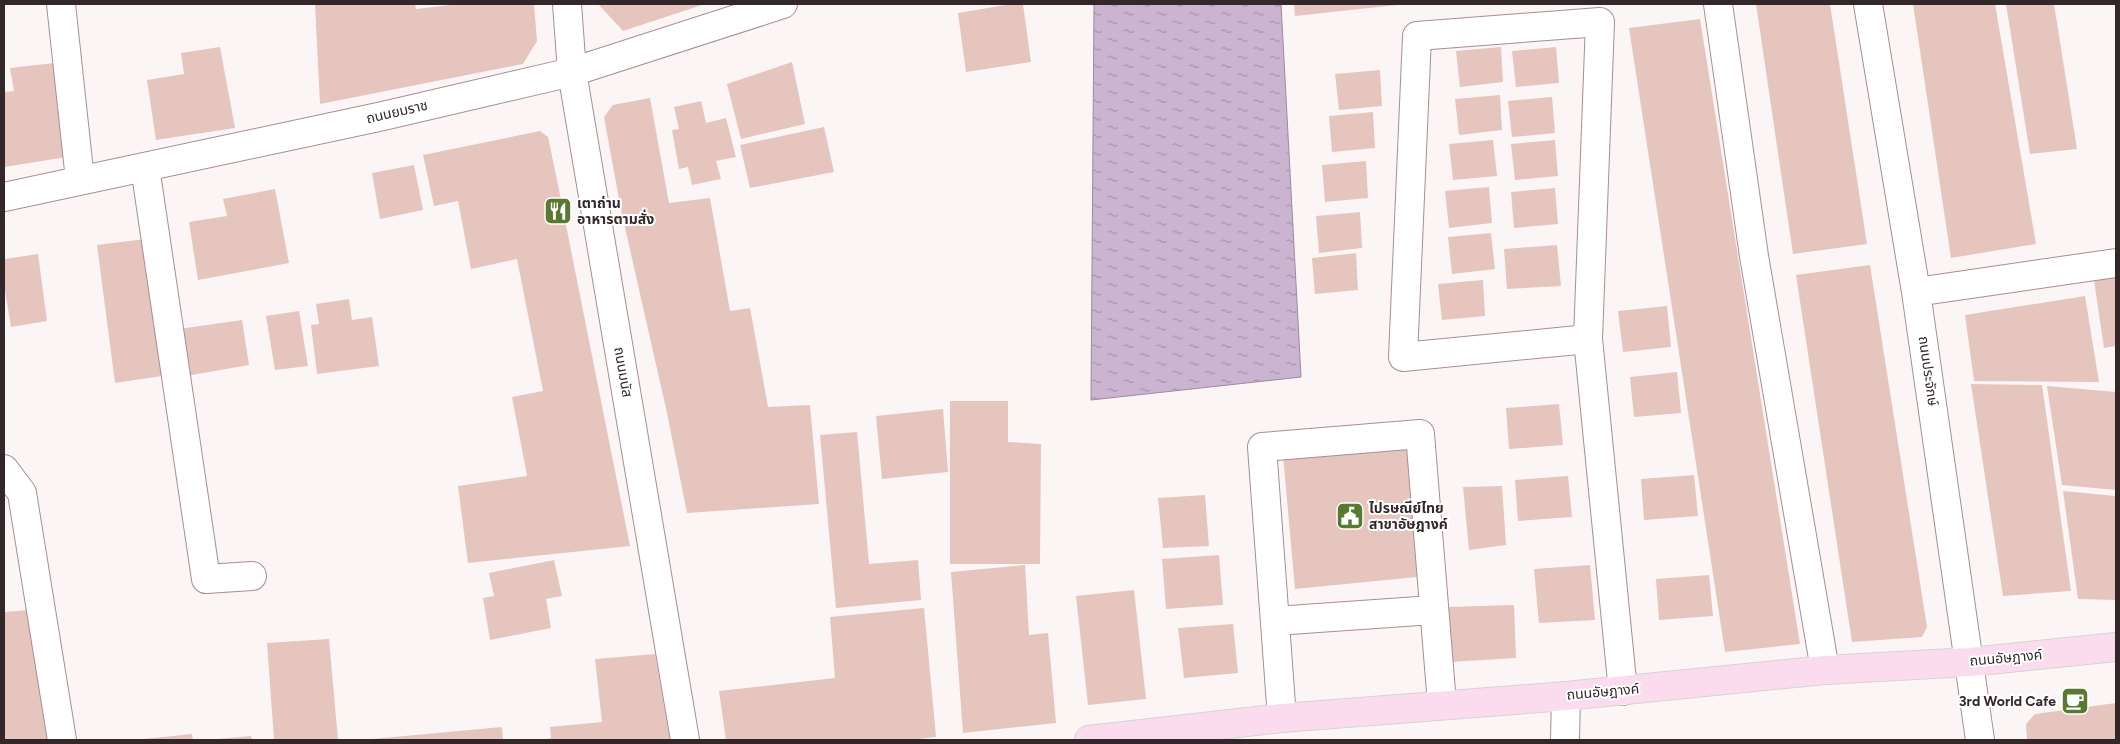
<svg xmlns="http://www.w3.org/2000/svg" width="2120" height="744" viewBox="0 0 2120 744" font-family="Figtree,'Noto Sans Thai',sans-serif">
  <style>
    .water { fill: url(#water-ripples); stroke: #9e8a9e }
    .building { fill: #e6c5be }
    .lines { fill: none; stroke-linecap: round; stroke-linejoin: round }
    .minor-casing { stroke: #ab8c91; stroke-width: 30 }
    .major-casing { stroke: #d6d4d4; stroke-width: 30 }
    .minor { stroke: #fff; stroke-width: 28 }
    .major { stroke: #fbdcee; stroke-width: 28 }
    .labels { text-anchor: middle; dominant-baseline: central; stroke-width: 4; stroke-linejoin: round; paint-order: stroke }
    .street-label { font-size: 14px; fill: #342729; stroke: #fff }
    .poi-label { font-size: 14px; font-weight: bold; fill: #342729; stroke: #fff; text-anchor: start }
  </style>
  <defs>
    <pattern id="water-ripples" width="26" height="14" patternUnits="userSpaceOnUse" patternTransform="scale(1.25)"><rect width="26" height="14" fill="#cbb4d0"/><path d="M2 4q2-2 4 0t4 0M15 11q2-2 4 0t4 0" fill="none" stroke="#a692a9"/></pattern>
  </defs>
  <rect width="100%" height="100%" fill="#fcf5f6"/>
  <path class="water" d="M1094 4H1281L1301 377 1091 400Z"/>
  <path class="building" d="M315 4H415L416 9 460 4H534L537 41 523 64 320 104Z
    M598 4H705L623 31Z
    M1011 4H1023L1031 62 966 72 958 13Z
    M1294 4H1397V5L1295 16Z
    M1756 4H1830L1867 244 1793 254Z
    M1913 4H1995L2036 244 1951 258Z
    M2006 4H2054L2077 149 2030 154Z
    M1700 19 1800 644 1725 652 1629 28Z
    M220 47 235 128 156 140 147 80 184 74 181 53Z
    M1501 47 1503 82 1460 87 1456 51Z
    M1556 47 1559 83 1516 87 1512 51Z
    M792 62 805 124 741 139 727 84Z
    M54 63 67 157 4 167V92L14 91 10 68Z
    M1380 70 1382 106 1339 110 1335 74Z
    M1500 95 1502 130 1459 135 1455 99Z
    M1552 97 1555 133 1512 137 1508 101Z
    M650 98 669 203 710 198 730 311 750 308 768 407 810 405 819 504 687 513 667 413 621 210 604 117 613 105Z
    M701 101 706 123 726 118 736 157 716 161 721 179 692 185 688 167 679 169 672 130 679 129 674 107Z
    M1373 112 1375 148 1332 152 1329 116Z
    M824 127 834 172 750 188 740 145Z
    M540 131 548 137 557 180 630 546 468 563 458 486 527 476 512 397 543 391 517 259 471 269 458 201 434 206 423 155Z
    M1493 140 1497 176 1453 180 1449 144Z
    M1555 140 1558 176 1515 180 1511 144Z
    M1366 161 1368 198 1325 202 1322 165Z
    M414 165 423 210 380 219 372 173Z
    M1489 187 1492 223 1449 228 1445 191Z
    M1555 188 1558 224 1514 228 1511 192Z
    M275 189 289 263 198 280 189 222 227 216 223 199Z
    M1360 212 1362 248 1319 253 1316 216Z
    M1491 233 1495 269 1452 274 1448 237Z
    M145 239 162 376 115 383 97 245Z
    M1557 245 1561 286 1507 289 1504 249Z
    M1356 253 1358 290 1315 294 1312 258Z
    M38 254 47 321 11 327 4 284V259Z
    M1870 265 1927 627 1922 637 1852 642 1796 275Z
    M2116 270V346L2104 348 2093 273Z
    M1483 280 1485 316 1442 320 1438 284Z
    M2085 296 2099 382 1974 381 1965 315Z
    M349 299 352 320 372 317 379 366 317 374 311 325 319 324 316 304Z
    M1667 306 1671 347 1623 352 1618 311Z
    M299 311 308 366 275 370 266 316Z
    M242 320 249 365 186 376 179 329Z
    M1677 372 1681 413 1634 417 1630 377Z
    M1971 384 2042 385 2071 591 2003 596Z
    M2047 386 2116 392V490L2062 485Z
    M950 401H1008V442L1041 444 1040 564H950Z
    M1559 404 1563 445 1509 449 1506 408Z
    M943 409 948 472 882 479 876 416Z
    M857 432 869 564 918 560 921 600 836 608 820 435Z
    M1407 445 1417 577 1295 589 1283 455Z
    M1694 475 1698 516 1644 520 1641 479Z
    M1568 476 1572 517 1518 521 1515 480Z
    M1502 486 1506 545 1469 550 1463 487Z
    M2063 491 2116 496V600L2078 599Z
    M1205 495 1209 546 1163 548 1158 498Z
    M1219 555 1223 605 1166 609 1162 559Z
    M554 560 562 596 546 599 551 628 490 640 483 598 494 596 489 573Z
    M1025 565 1029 635 1048 633 1056 723 963 733 951 572Z
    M1590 565 1595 620 1539 623 1534 569Z
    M1709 575 1713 616 1659 620 1656 579Z
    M1134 590 1146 699 1088 705 1076 596Z
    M1514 605 1516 658 1451 662 1448 607Z
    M924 608 936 737 910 740H726L719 691 835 678 830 617Z
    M30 610 50 740H4V612Z
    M1233 624 1238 673 1184 678 1178 628Z
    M329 639 338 740H274L267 643Z
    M655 654 670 740H541L551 738 550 727 602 722 595 659Z
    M2116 703V740H2027L2026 724 2035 714Z
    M502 727 503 740H372V739Z
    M192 734 193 740H144V739Z
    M251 736 252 740H218V739Z"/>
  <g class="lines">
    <g class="minor-casing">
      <path id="minor" d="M61 4 80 180
        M567 4 572 72 685 740
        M1718 4 1754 256 1825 670
        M1868 4 1916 292 1980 740
        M145 167 206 579 252 576
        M4 197 383 116 572 72 783 4
        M1916 292 2116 263
        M1588 339 1403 357 1417 36 1600 22 1588 339 1623 691
        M4 469 22 493 62 740
        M1275 621 1433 610
        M1282 718 1262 447 1420 434 1442 704
        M1565 740 1566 696"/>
    </g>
    <g class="major-casing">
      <path id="major" d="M1089 740 1282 718 1566 696 1825 670 1970 662 2116 647"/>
    </g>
    <use href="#minor" class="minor"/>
    <use href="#major" class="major"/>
  </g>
  <defs>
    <g id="restaurant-square" transform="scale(1.4375)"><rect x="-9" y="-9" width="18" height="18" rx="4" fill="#597930" stroke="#fff"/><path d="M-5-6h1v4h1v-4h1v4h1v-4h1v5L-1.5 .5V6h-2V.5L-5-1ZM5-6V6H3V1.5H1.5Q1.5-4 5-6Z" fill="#fff"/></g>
    <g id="civic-square" transform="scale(1.4375)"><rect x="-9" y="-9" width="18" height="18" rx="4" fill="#597930" stroke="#fff"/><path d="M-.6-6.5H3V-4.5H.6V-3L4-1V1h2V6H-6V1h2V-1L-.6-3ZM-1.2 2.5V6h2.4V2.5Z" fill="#fff"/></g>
    <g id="cafe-square" transform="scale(1.4375)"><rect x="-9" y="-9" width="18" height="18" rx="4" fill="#597930" stroke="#fff"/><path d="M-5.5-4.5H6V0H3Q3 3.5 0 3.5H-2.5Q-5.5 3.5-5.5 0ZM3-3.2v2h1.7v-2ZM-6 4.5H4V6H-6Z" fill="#fff"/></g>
  </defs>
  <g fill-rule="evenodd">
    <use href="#restaurant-square" x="558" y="211"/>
    <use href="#civic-square" x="1350" y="516"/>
    <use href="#cafe-square" x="2075" y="701"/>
  </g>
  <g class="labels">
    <g class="street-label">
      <text transform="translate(397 112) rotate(-13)">ถนนยมราช</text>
      <text transform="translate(1928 371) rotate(82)">ถนนประจักษ์</text>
      <text transform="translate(623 372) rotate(80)">ถนนมนัส</text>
      <text transform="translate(2006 658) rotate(-5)">ถนนอัษฎางค์</text>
      <text transform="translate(1603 692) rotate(-5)">ถนนอัษฎางค์</text>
    </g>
    <g class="poi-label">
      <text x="577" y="203">เตาถ่าน<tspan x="577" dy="16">อาหารตามสั่ง</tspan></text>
      <text x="1369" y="508">ไปรษณีย์ไทย<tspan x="1369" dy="16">สาขาอัษฎางค์</tspan></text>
      <text x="2056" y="701" text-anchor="end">3rd World Cafe</text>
    </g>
  </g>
  <rect width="2120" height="744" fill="none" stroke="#342729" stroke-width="10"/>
</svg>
